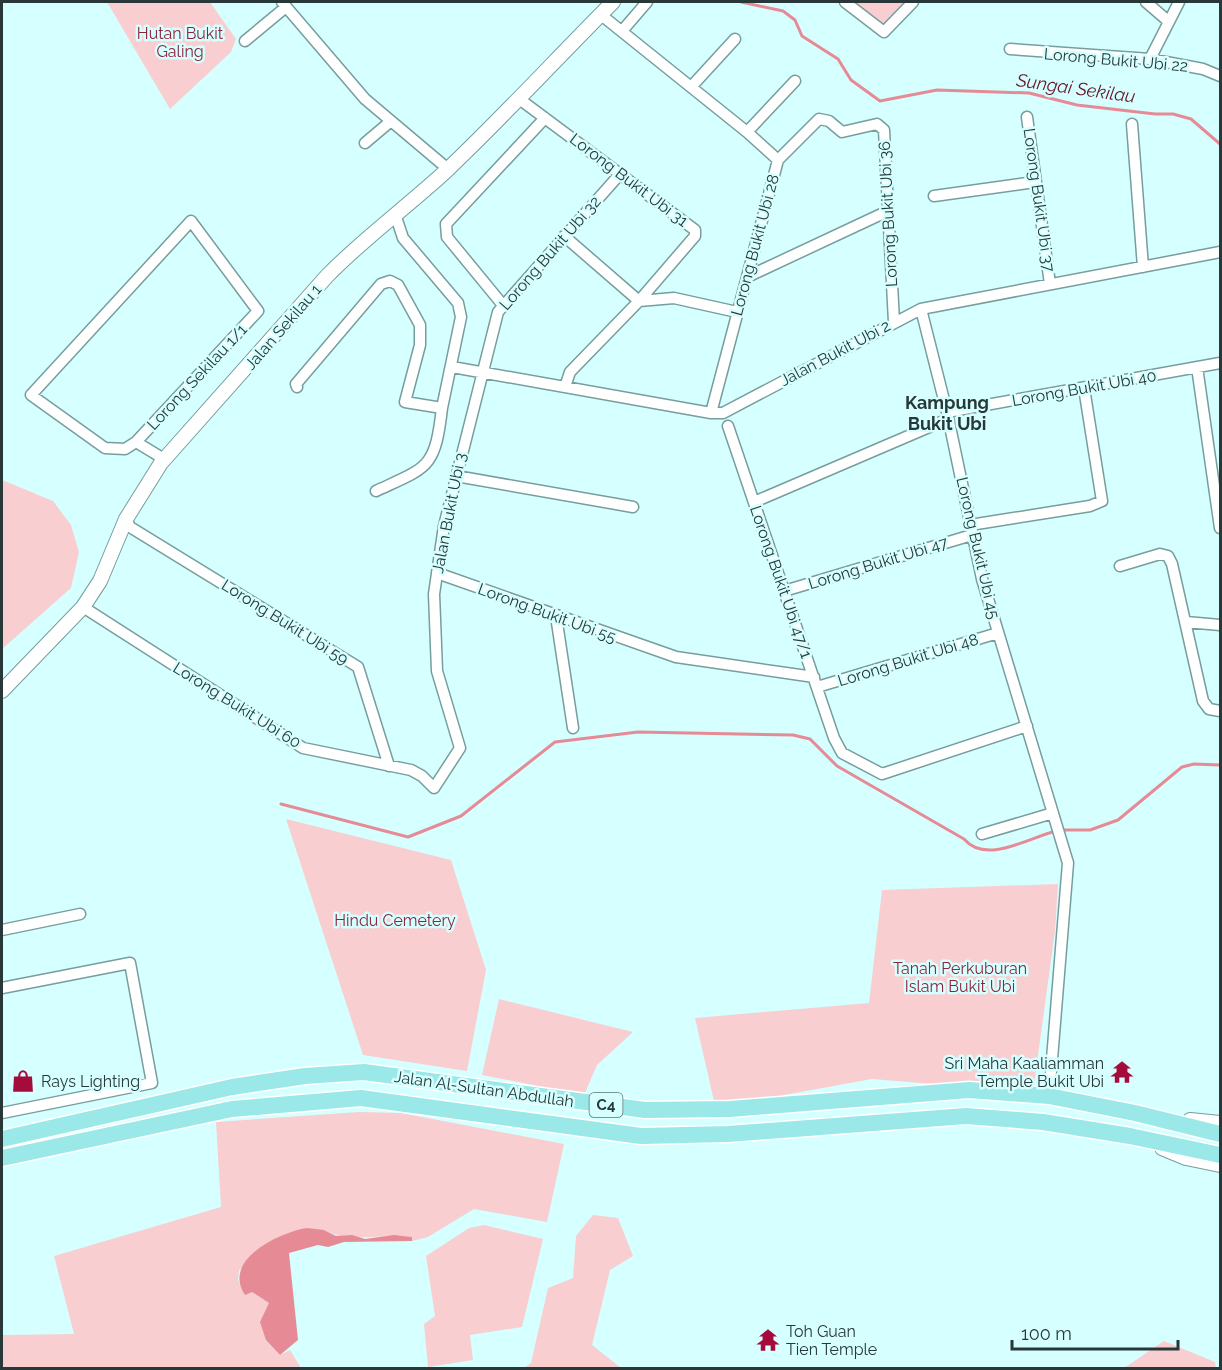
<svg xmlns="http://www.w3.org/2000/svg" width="1222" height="1370" viewBox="0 0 1222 1370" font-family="Raleway,sans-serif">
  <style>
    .green { fill: #f9ced1 }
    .water { fill: #e68b95 }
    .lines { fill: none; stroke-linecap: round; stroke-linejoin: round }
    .stream { stroke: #e68b95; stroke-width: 3 }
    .minor-casing { stroke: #779d9d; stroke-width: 13 }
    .tertiary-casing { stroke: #779d9d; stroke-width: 16 }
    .primary-casing { stroke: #fff; stroke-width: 19 }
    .minor { stroke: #fff; stroke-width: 10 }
    .tertiary { stroke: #fff; stroke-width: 14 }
    .primary { stroke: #9be8e9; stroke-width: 16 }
    .labels { text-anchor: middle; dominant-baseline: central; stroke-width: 5; stroke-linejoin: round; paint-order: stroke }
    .shield { fill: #d6ffff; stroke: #5c7474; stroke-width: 1.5 }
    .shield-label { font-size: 15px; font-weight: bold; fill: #283838 }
    .park-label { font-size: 16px; fill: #8d243a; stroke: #d6ffff }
    .street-label { font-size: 16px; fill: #283838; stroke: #d6ffff }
    .poi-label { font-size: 16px; fill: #283838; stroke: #d6ffff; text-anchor: start }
    .water-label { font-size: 18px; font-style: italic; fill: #661627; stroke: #d6ffff }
    .neighbourhood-label { font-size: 18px; font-weight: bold; fill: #283838; stroke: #d6ffff }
  </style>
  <rect width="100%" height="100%" fill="#d6ffff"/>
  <path class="green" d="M107 2H210L236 39 231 52 170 109Z
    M839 2H918L885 39Z
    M2 480 53 501 71 525 79 552 71 588 2 649Z
    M286 819 451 860 486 970 467 1071 363 1055Z
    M1058 884 1055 931 1033 1092 872 1079 757 1100 714 1101 695 1018 869 1003 882 890Z
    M499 999 633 1032 597 1065 584 1095 482 1075Z
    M359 1112 401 1113 564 1144 547 1222 474 1209 428 1237 412 1241V1237C383 1233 350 1244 324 1230L239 1270 238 1280 243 1292H252L269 1303 266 1340 280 1355 290 1350 301 1368H2V1335L74 1334 54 1256 221 1207 216 1122Z
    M593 1215 618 1218 633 1256 610 1270 592 1345 621 1368H524L531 1363 548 1288 573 1278 576 1236Z
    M484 1225 543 1239 522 1327 470 1335 473 1360 428 1367 424 1324 435 1316 426 1256 469 1228Z
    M1164 1341 1215 1362 1216 1368H1124Z"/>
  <path class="water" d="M307 1228 324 1230 336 1236 352 1235 365 1239 394 1235 412 1237V1241L344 1242 328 1247 318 1245 289 1253 298 1340 280 1355 266 1340 260 1322 269 1303 252 1292 245 1295C221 1260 280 1232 307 1228Z"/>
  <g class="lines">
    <path class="stream" d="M741 2 783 11 795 20 802 36 838 59 851 80 880 101 937 90 1029 93 1077 105 1155 114H1173L1191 119 1220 144
      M281 804 408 837 461 816 555 742 638 732 793 735 810 739 837 766 964 839C986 865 1028 838 1056 831
      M1062 830H1090L1118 820 1182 767 1194 764 1220 765"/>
    <g class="minor-casing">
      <path id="minor" d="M282 2 365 99 448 169
        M845 2 884 32 913 2
        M1146 2 1168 21
        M600 14 747 132 778 160
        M622 31 647 2
        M245 41 286 7
        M1010 49 1150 59 1203 69 1220 76
        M1150 59 1179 2
        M691 87 735 39
        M518 98 695 230V236L639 301 570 372 565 387
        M1027 117 1050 284
        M1132 124 1143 267
        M747 132 795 81
        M365 143 391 121
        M934 196 1035 182
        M191 221 258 311 136 442 125 449 105 448 31 395Z
        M564 236 639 301
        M747 277 888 211
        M639 301 674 298 737 312
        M502 304 447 237 446 224 545 118
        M921 309 947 412 982 579 1068 863 1049 1096
        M452 367 711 413H723L921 309 1220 252
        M1197 367 1220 528
        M297 387 296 384 381 284 390 281 398 285 420 325V345L405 402 442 408 461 317 458 303 403 238 396 217
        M947 412 1220 363
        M711 413 778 160 819 119 829 121 842 132 877 124 884 130 894 322
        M728 426 834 738 842 753 882 774 1027 726
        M136 442 164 459
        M456 476 633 507
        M376 491C428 467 435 469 442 408
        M754 502 948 419
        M126 519 130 527 358 667 389 766
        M970 525 1090 506 1102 501 1084 388
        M1120 566 1160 554 1168 556 1172 564 1203 701 1209 709 1220 711
        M437 573 676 657 814 677
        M784 591 972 535
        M83 607 303 748 411 770 422 776 434 788 460 748 437 671 434 594 444 526 498 312 620 174
        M556 616 573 728
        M1186 622 1220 625
        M817 687 998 633
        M982 834 1053 813
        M2 930 80 914
        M2 988 130 963 152 1083 2 1113"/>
    </g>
    <g class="tertiary-casing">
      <path id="tertiary" d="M2 691 83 607 100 581 126 519 161 463 327 276C364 238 407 207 446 171 504 116 557 58 613 2
        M1190 1120 1220 1123
        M1162 1148 1186 1158 1220 1165"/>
    </g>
    <g class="primary-casing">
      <path id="primary" d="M2 1139 232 1087 305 1076 364 1072 645 1110 730 1109 969 1090 1049 1096 1135 1113 1220 1134
        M2 1158 232 1109 361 1098 641 1136 728 1134 966 1116 1043 1122 1130 1136 1220 1155"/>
    </g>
    <use href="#minor" class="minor"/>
    <use href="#tertiary" class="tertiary"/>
    <use href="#primary" class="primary"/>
  </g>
  <defs>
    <g id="temple-bare" transform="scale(1.8)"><path d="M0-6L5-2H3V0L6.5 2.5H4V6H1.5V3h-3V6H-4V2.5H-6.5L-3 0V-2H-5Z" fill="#a50b3b" stroke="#d6ffff" stroke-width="2.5" paint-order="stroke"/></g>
    <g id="shop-bare" transform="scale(1.8)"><path d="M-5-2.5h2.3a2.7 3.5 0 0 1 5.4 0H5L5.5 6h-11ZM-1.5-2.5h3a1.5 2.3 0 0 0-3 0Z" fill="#a50b3b" stroke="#d6ffff" stroke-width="2.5" paint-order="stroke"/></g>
  </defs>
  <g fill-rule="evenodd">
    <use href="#temple-bare" x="1122" y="1072"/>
    <use href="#shop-bare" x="23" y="1081"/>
    <use href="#temple-bare" x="768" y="1340"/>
  </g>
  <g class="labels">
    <rect class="shield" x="589.5" y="1093" width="33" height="24" rx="4.5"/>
    <g class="shield-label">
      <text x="606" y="1105">C4</text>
    </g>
    <g class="park-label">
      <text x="180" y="33">Hutan Bukit<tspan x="180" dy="18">Galing</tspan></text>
      <text x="395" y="920">Hindu Cemetery</text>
      <text x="960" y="968">Tanah Perkuburan<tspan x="960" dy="18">Islam Bukit Ubi</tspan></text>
    </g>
    <g class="street-label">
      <text transform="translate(1116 60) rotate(5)">Lorong Bukit Ubi 22</text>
      <text transform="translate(629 180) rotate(37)">Lorong Bukit Ubi 31</text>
      <text transform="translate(1039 200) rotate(82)">Lorong Bukit Ubi 37</text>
      <text transform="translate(888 214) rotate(-93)">Lorong Bukit Ubi 36</text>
      <text transform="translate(755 245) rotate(-75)">Lorong Bukit Ubi 28</text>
      <text transform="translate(550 253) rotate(-49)">Lorong Bukit Ubi 32</text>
      <text transform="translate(283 327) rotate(-49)">Jalan Sekilau 1</text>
      <text transform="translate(835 353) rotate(-28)">Jalan Bukit Ubi 2</text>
      <text transform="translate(197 377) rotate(-47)">Lorong Sekilau 1/1</text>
      <text transform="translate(1084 388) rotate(-10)">Lorong Bukit Ubi 40</text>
      <text transform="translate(449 513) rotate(-79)">Jalan Bukit Ubi 3</text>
      <text transform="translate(978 548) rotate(77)">Lorong Bukit Ubi 45</text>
      <text transform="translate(878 563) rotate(-17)">Lorong Bukit Ubi 47</text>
      <text transform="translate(781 582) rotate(71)">Lorong Bukit Ubi 47/1</text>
      <text transform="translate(547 613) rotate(20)">Lorong Bukit Ubi 55</text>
      <text transform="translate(285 622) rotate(32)">Lorong Bukit Ubi 59</text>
      <text transform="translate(908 660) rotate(-17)">Lorong Bukit Ubi 48</text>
      <text transform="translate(237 705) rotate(32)">Lorong Bukit Ubi 60</text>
      <text transform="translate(484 1089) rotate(8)">Jalan Al-Sultan Abdullah</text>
    </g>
    <g class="poi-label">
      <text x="1104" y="1063" text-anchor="end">Sri Maha Kaaliamman<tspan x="1104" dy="18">Temple Bukit Ubi</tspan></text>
      <text x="41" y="1081">Rays Lighting</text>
      <text x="786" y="1331">Toh Guan<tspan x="786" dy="18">Tien Temple</tspan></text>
    </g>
    <g class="water-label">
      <text transform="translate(1076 88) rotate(8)">Sungai Sekilau</text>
    </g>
    <g class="neighbourhood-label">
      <text x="947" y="402">Kampung<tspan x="947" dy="21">Bukit Ubi</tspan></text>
    </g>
  </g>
  <rect width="1222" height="1370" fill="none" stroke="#283838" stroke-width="6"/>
  <path d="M1012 1340v9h166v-9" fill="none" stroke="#283838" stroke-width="3"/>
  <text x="1021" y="1340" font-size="18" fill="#283838" stroke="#d6ffff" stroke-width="4.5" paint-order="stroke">100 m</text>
</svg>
